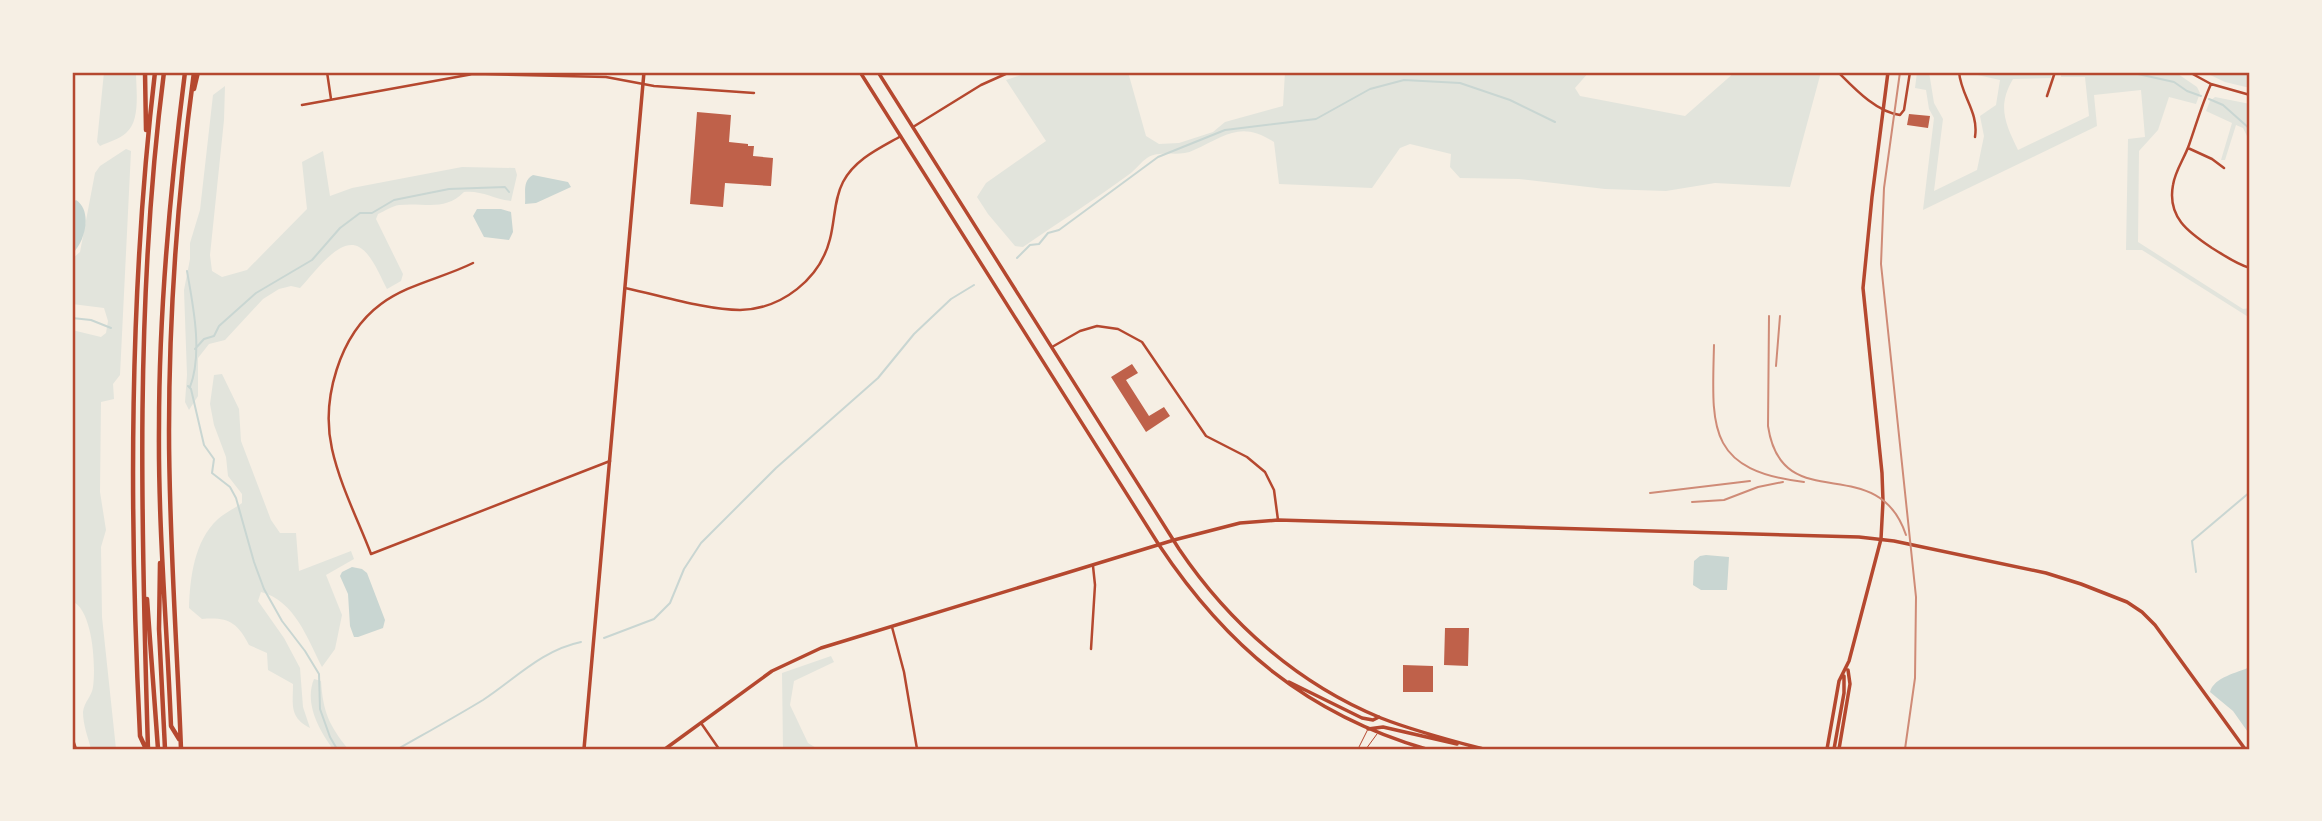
<svg xmlns="http://www.w3.org/2000/svg" width="2322" height="821" viewBox="0 0 2322 821" font-family="'Nunito Sans',sans-serif">
  <style>
    .green { fill: #e2e4dc }
    .water { fill: #c9d6d2 }
    .lines { fill: none; stroke-linecap: round; stroke-linejoin: round }
    .stream { stroke: #c9d6d2; stroke-width: 2 }
    .building { fill: #bf614a }
    .service { stroke: #b5482f; stroke-width: 1 }
    .minor { stroke: #b5482f; stroke-width: 2.5 }
    .secondary { stroke: #b5482f; stroke-width: 3.5 }
    .primary { stroke: #b5482f; stroke-width: 3.5 }
    .motorway { stroke: #b5482f; stroke-width: 4.5 }
    .rail { stroke: #cf8b77; stroke-width: 2 }
    .neatline { fill: none; stroke: #b5482f; stroke-width: 2.5 }
  </style>
  <rect width="100%" height="100%" fill="#f6efe4"/>
  <path class="green" d="M104 72H136C136 89 141 121 126 133 120 139 108 142 100 146L97 142Z
    M1030 72H1128L1146 136 1159 144 1179 143 1213 132 1225 122 1283 106 1285 72H1589L1575 88 1580 96 1685 116 1735 72H1821L1790 187 1715 183 1666 191 1605 189 1519 179 1460 178 1450 167 1451 154 1410 144 1400 148 1372 188 1279 184 1274 142C1241 120 1225 136 1194 150 1179 158 1162 149 1147 158 1141 162 1137 168 1131 173 1096 199 1059 222 1023 247L1015 246 988 214 977 197 986 183 1046 141 1006 80Z
    M1917 72H1929L1934 103 1943 119 1934 191 1977 170 1984 136 1980 116 1996 105 2000 80 1964 72 1996 74 2051 73V78L2013 79C1997 106 2005 123 2018 150L2089 116 2085 77H2061V73L2175 72 2197 87 2200 93 2196 104 2169 97 2158 130 2139 151 2138 242 2243 309 2250 308V318L2142 250H2126L2128 139 2145 137 2141 90 2094 95 2097 126 1923 210 1934 118 1929 109 1926 90 1915 88Z
    M2204 72H2248L2250 88 2225 82Z
    M225 86 224 120 210 255 212 271 222 277 247 270 307 209 302 162 323 151 330 196 352 188 462 167 515 168 517 175 511 201C494 199 481 190 464 192 444 212 425 202 399 205 392 206 385 211 378 214L376 219 403 274 401 281 387 289C380 276 372 254 359 247 339 236 313 275 300 288L291 286 279 289 263 299 225 340 209 344 198 358V396L189 410 185 402 187 375 184 290 190 259V243L200 210 213 95Z
    M2215 97 2250 104V142L2243 128 2236 125 2225 160H2221L2232 123 2206 111 2210 101Z
    M126 149 131 151 120 375 113 384 114 399 101 402 100 492 106 530 101 547 102 617 116 749H91C88 737 83 725 83 712 84 702 92 696 93 687 96 666 93 610 72 601V330L101 337 106 333 108 321 104 308 72 304V259L80 252 95 173 100 166Z
    M222 374 239 409 241 441 271 520 280 533H296L299 571 351 551 354 559 326 575 342 615 335 649 322 667C307 638 295 601 261 592L258 601 284 638 300 668 303 707 310 728C289 717 293 705 293 684L268 670 267 653 249 645C237 622 228 617 202 619L189 608C190 578 194 541 218 519 225 513 235 508 242 503V494L228 476 226 457 214 425 210 404 214 375Z
    M831 656 834 662 794 681 790 705 808 743 818 749H783L782 673Z
    M314 679 321 681C323 712 329 725 348 749H333C319 730 304 703 314 679Z"/>
  <path class="water" d="M533 175 568 182 571 187 536 203 525 204C526 193 522 181 533 175Z
    M76 200C93 211 85 242 72 254V203Z
    M477 209H501L511 212 513 232 509 240 484 237 473 216Z
    M1706 555 1729 557 1727 590H1701L1693 585 1694 561 1700 556Z
    M352 567 362 569 367 573 385 620 383 628 358 637H354L350 626 348 594 340 576 342 572Z
    M2250 667V735L2233 711 2210 692C2214 677 2237 673 2250 667Z"/>
  <g class="lines">
    <path class="stream" d="M2129 72 2174 82 2187 91 2201 96
      M2209 99 2223 105 2250 129
      M1017 258 1030 245 1039 244 1048 233 1059 230 1158 157 1225 130 1316 119 1370 89 1404 80 1460 83 1510 100 1555 122
      M187 271C193 305 203 353 190 387
      M72 318 91 320 111 328
      M195 349 204 339 214 336 219 326 256 293 312 260 340 228 360 213H372L394 200 449 189 505 187 509 192
      M188 386 191 389 204 445 214 459 212 473 230 487 236 498 254 562 264 589 282 621 305 651 319 674 320 709 330 737 337 749
      M2196 572 2192 541 2250 492
      M604 638 654 619 670 603 684 569 701 543 776 468 878 378 914 334 951 299 974 285
      M398 749C426 733 455 717 483 700 515 679 542 650 581 642"/>
  </g>
  <path class="building" d="M697 112 731 115 729 142 748 144V146H754L753 156 773 158 771 186 725 183 723 207 690 204Z
    M1909 114 1930 116 1928 128 1907 125Z
    M1132 364 1138 373 1126 380 1149 416 1164 407 1170 416 1146 432 1111 377Z
    M1445 628H1469L1468 666 1444 665Z
    M1403 665 1433 666V692H1403Z"/>
  <g class="lines">
    <path class="service" d="M1358 749 1367 731
      M1366 749 1377 734"/>
    <path class="minor" d="M327 72 331 99
      M1838 72C1854 88 1876 112 1900 115L1904 110 1910 72
      M1959 72C1961 96 1979 112 1975 137
      M2189 72 2211 84 2250 95
      M2211 84C2202 104 2196 125 2189 145 2184 159 2175 171 2173 185 2167 217 2188 232 2212 248 2224 255 2236 264 2250 268
      M2047 96 2055 72
      M302 105 473 74 606 77 654 86 754 93
      M913 127 981 85 1010 72
      M2188 148 2212 159 2224 168
      M473 263C443 278 408 284 381 304 339 335 321 400 332 449 340 485 358 520 371 554L610 461
      M625 288C659 295 706 310 740 310 782 309 820 279 830 239 835 220 834 199 843 182 855 159 880 148 901 136
      M1052 347 1080 331 1097 326 1118 329 1142 342 1206 436 1247 457 1265 472 1274 490 1278 520
      M892 627 904 672 917 749
      M1091 649 1095 585 1093 566
      M701 723 719 749
      M72 737 76 749"/>
    <path class="secondary" d="M665 749 772 671 821 648 1174 540 1240 523 1278 520 1859 537 1894 541 2046 573 2081 584 2127 602 2142 612 2155 625 2245 749"/>
    <path class="primary" d="M860 72 1159 545C1227 647 1307 714 1426 749
      M878 72 1179 549C1229 623 1298 684 1381 718 1414 731 1449 740 1483 749
      M1289 682 1362 718 1373 720 1379 717
      M1368 729 1383 727 1457 744
      M584 749 644 72
      M1827 749 1839 681 1849 661 1881 539 1883 501 1882 473 1863 288 1872 197 1888 72
      M1834 749 1844 693V676
      M1839 749 1850 684 1848 670"/>
    <path class="motorway" d="M145 72 146 130
      M194 89 198 72
      M160 563 159 629 165 749
      M147 599 158 749
      M179 739 171 726C167 626 158 527 159 427 159 308 170 190 185 72
      M146 749 140 736C129 515 129 293 155 72
      M148 749C141 523 135 297 164 72
      M181 749C177 643 169 537 169 431 169 311 178 191 194 72"/>
    <path class="rail" d="M1900 72 1884 188 1881 264 1916 597 1915 678 1905 749
      M1769 316 1768 426C1782 520 1877 448 1906 535
      M1714 345C1712 427 1706 470 1804 482
      M1776 366 1780 316
      M1650 493 1750 481
      M1692 502 1724 500 1758 487 1783 482"/>
  </g>
  <rect width="2322" height="821" fill="none" stroke="#f6efe4" stroke-width="147"/>
  <rect x="74" y="74" width="2174" height="674" class="neatline"/>
</svg>
